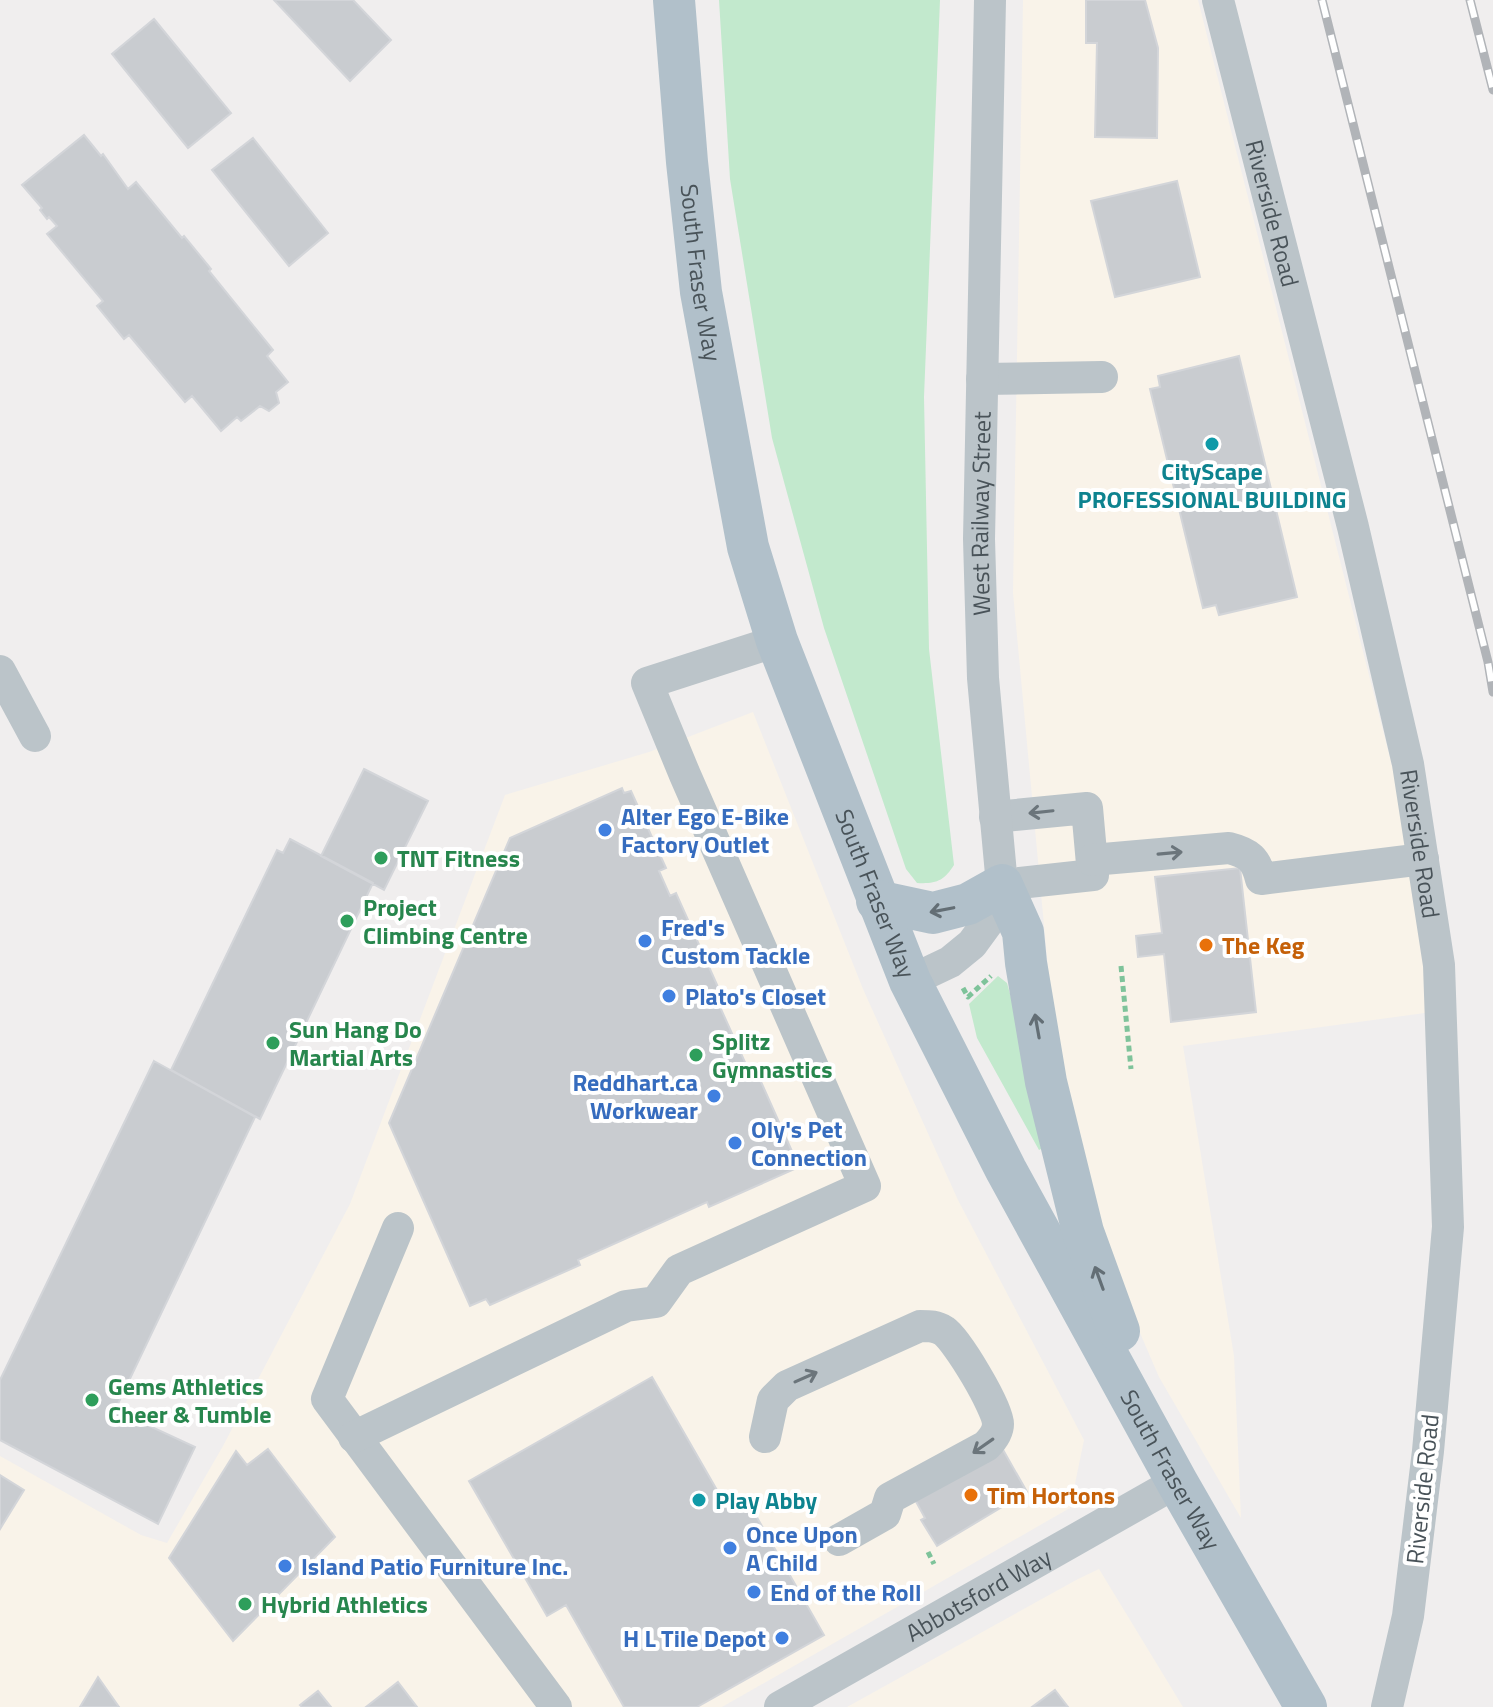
<svg xmlns="http://www.w3.org/2000/svg" width="1493" height="1707" viewBox="0 0 1493 1707" font-family="'Titillium Web',sans-serif">
  <style>
    .commercial { fill: #f9f3e9 }
    .green { fill: #c2e9cd }
    .building { fill: #c9ccd0; stroke: #d3d5d9; stroke-width: 2 }
    .lines { fill: none; stroke-linecap: round; stroke-linejoin: round }
    .path { stroke: #7ec39a; stroke-width: 5; stroke-dasharray: 6 4; stroke-linecap: butt }
    .minor { stroke: #bbc4c9; stroke-width: 32 }
    .major { stroke: #b1c0ca; stroke-width: 42 }
    .rail-casing { stroke: #b1b4b8; stroke-width: 9 }
    .rail { stroke: #fff; stroke-width: 6; stroke-dasharray: 18; stroke-linecap: butt }
    .oneway { stroke: #6b757b }
    .oneway2 { stroke: #636e75 }
    .culture-dot { fill: #0f9aa8; stroke: #fff; stroke-width: 3 }
    .shop-dot { fill: #3f7fe0; stroke: #fff; stroke-width: 3 }
    .leisure-dot { fill: #2e9e5b; stroke: #fff; stroke-width: 3 }
    .food-dot { fill: #e8710a; stroke: #fff; stroke-width: 3 }
    .labels { text-anchor: middle; dominant-baseline: central; stroke-width: 8; stroke-linejoin: round; paint-order: stroke }
    .street-label { font-size: 24px; fill: #495359; stroke: #fff }
    .culture-label { font-size: 24px; font-weight: bold; fill: #0d838f; stroke: #fff }
    .shop-label { font-size: 24px; font-weight: bold; fill: #366cbe; stroke: #fff; text-anchor: start }
    .leisure-label { font-size: 24px; font-weight: bold; fill: #27864d; stroke: #fff; text-anchor: start }
    .food-label { font-size: 24px; font-weight: bold; fill: #c56008; stroke: #fff; text-anchor: start }
  </style>
  <rect width="100%" height="100%" fill="#f0eeee"/>
  <path class="commercial" d="M1023 0H1198L1410 837 1432 1012 1183 1046 1234 1356 1241 1518 1159 1377 1128 1305 1100 1225 1056 1054 1013 593Z
    M753 712 863 989 958 1200 1084 1440 1070 1508 722 1707H0V1456L141 1535 167 1543 223 1446 350 1204 505 795 649 752Z
    M1099 1569 1183 1707H847L1078 1579Z"/>
  <path class="green" d="M719 0H940L924 397 929 649 954 865C944 881 936 884 917 883L906 869 824 628 772 438 730 179Z
    M998 976 1007 983 1014 1008 1043 1148 1039 1150 977 1038 969 1004Z"/>
  <path class="building" d="M274 0H353L391 40 350 81Z
    M1086 0H1145L1158 48 1157 138 1095 137 1097 43H1086Z
    M154 19 231 113 188 148 112 54Z
    M84 135 101 156 103 154 128 189 136 182 182 238 184 236 211 269 209 271 273 350 267 356 288 382 276 392 279 403 269 411 260 406 241 421 237 417 221 431 192 396 185 402 129 335 124 339 97 306 103 301 47 234 57 226 49 217 47 219 40 210 42 208 22 185Z
    M253 138 328 233 289 266 212 170Z
    M1177 181 1200 277 1115 297 1091 201Z
    M1239 356 1297 597 1219 615 1216 605 1203 608 1150 389 1160 387 1158 376Z
    M364 769 428 801 384 890 321 856Z
    M622 788 624 793 631 791 666 868 659 871 670 896 676 893 722 996 716 998 748 1069 754 1066 799 1167 709 1207 707 1202 578 1260 580 1265 490 1305 486 1299 470 1306 389 1123 510 838Z
    M290 839 373 883 260 1119 171 1070 277 850 283 853Z
    M1240 868 1256 1012 1171 1022 1164 954 1138 957 1136 936 1162 933 1155 877Z
    M154 1061 255 1117 115 1410 195 1447 158 1524 0 1440V1380Z
    M652 1377 729 1511 747 1500 824 1635 697 1707H624L566 1605 547 1616 469 1481Z
    M1002 1448 1027 1492 937 1546 921 1520 925 1518 914 1498Z
    M268 1449 335 1537 233 1641 169 1558 236 1451 247 1465Z
    M0 1475 24 1490 0 1529Z
    M98 1677 119 1707H80Z
    M398 1682 417 1707H366Z
    M1055 1690 1068 1707H1032Z
    M318 1691 331 1707H302L300 1705Z"/>
  <g class="lines">
    <path class="path" d="M1121 966 1131 1069
      M963 988 968 997 991 976
      M928 1552 934 1564"/>
    <g class="minor">
      <path id="s1" d="M1218 0 1353 527 1408 764 1439 965 1448 1227 1428 1451 1408 1616 1387 1707"/>
      <path d="M982 379 1102 377"/>
      <path d="M0 671 35 736"/>
      <path d="M995 817 1087 808 1093 875 1002 885"/>
      <path d="M1092 860 1229 848C1249 853 1256 859 1261 879L1423 859"/>
      <path id="s2" d="M910 981 950 962 972 944 991 918 1002 885 983 678 979 539 990 0"/>
      <path d="M398 1228 327 1399 556 1707"/>
      <path d="M354 1437 626 1306 656 1302 679 1270 865 1186 685 775 647 683 777 641"/>
      <path d="M765 1437 773 1400 787 1386 920 1326C930 1326 936 1326 944 1331 957 1340 998 1408 998 1424 998 1433 992 1440 986 1446L890 1498 885 1514 839 1540"/>
      <path id="s3" d="M780 1707 1177 1482"/>
    </g>
    <g class="major">
      <path id="s4" d="M674 0 687 162 701 292 748 547 777 641 910 981 1006 1170 1177 1482 1306 1707"/>
      <path d="M877 901 933 913 968 904 1002 885 1023 932 1026 963 1046 1082 1083 1232 1119 1331"/>
    </g>
    <g class="rail-casing">
      <path id="rail" d="M1322 0 1488 662 1493 692
        M1470 0 1493 90"/>
    </g>
    <use href="#rail" class="rail"/>
  </g>
  <defs><path id="oneway-shaft" d="M-6 0H5M1.5-3L5.5 0L1.5 3" fill="none" stroke-width="1.6" stroke-linecap="round" stroke-linejoin="round" transform="scale(2)"/></defs>
  <g class="oneway">
    <use href="#oneway-shaft" transform="translate(1041 812) rotate(174)"/>
    <use href="#oneway-shaft" transform="translate(1170 853) rotate(-5)"/>
    <use href="#oneway-shaft" transform="translate(806 1377) rotate(-24)"/>
    <use href="#oneway-shaft" transform="translate(983 1446) rotate(145)"/>
  </g>
  <g class="oneway2">
    <use href="#oneway-shaft" transform="translate(942 910) rotate(169)"/>
    <use href="#oneway-shaft" transform="translate(1037 1026) rotate(-100)"/>
    <use href="#oneway-shaft" transform="translate(1099 1278) rotate(-110)"/>
  </g>
  <g class="culture-dot">
    <circle cx="1212" cy="444" r="8"/>
    <circle cx="699" cy="1500" r="8"/>
  </g>
  <g class="shop-dot">
    <circle cx="605" cy="830" r="8"/>
    <circle cx="645" cy="941" r="8"/>
    <circle cx="669" cy="996" r="8"/>
    <circle cx="714" cy="1096" r="8"/>
    <circle cx="735" cy="1143" r="8"/>
    <circle cx="730" cy="1548" r="8"/>
    <circle cx="285" cy="1566" r="8"/>
    <circle cx="754" cy="1592" r="8"/>
    <circle cx="782" cy="1638" r="8"/>
  </g>
  <g class="leisure-dot">
    <circle cx="381" cy="858" r="8"/>
    <circle cx="347" cy="921" r="8"/>
    <circle cx="273" cy="1043" r="8"/>
    <circle cx="696" cy="1055" r="8"/>
    <circle cx="92" cy="1400" r="8"/>
    <circle cx="245" cy="1604" r="8"/>
  </g>
  <g class="food-dot">
    <circle cx="1206" cy="945" r="8"/>
    <circle cx="971" cy="1495" r="8"/>
  </g>
  <g class="labels">
    <g class="street-label">
      <text stroke="none"><textPath href="#s1" startOffset="220">Riverside Road</textPath></text>
      <text stroke="none"><textPath href="#s4" startOffset="274">South Fraser Way</textPath></text>
      <text stroke="none"><textPath href="#s2" startOffset="512">West Railway Street</textPath></text>
      <text stroke="none"><textPath href="#s1" startOffset="868">Riverside Road</textPath></text>
      <text stroke="none"><textPath href="#s4" startOffset="922">South Fraser Way</textPath></text>
      <text stroke="none"><textPath href="#s4" startOffset="1570">South Fraser Way</textPath></text>
      <text transform="translate(1422 1489) rotate(-84)">Riverside Road</text>
      <text stroke="none"><textPath href="#s3" startOffset="228">Abbotsford Way</textPath></text>
    </g>
    <g class="culture-label">
      <text x="1212" y="471">CityScape<tspan x="1212" dy="28">PROFESSIONAL BUILDING</tspan></text>
      <text x="715" y="1500" text-anchor="start">Play Abby</text>
    </g>
    <g class="shop-label">
      <text x="621" y="816">Alter Ego E-Bike<tspan x="621" dy="28">Factory Outlet</tspan></text>
      <text x="661" y="927">Fred's<tspan x="661" dy="28">Custom Tackle</tspan></text>
      <text x="685" y="996">Plato's Closet</text>
      <text x="698" y="1082" text-anchor="end">Reddhart.ca<tspan x="698" dy="28">Workwear</tspan></text>
      <text x="751" y="1129">Oly's Pet<tspan x="751" dy="28">Connection</tspan></text>
      <text x="746" y="1534">Once Upon<tspan x="746" dy="28">A Child</tspan></text>
      <text x="301" y="1566">Island Patio Furniture Inc.</text>
      <text x="770" y="1592">End of the Roll</text>
      <text x="766" y="1638" text-anchor="end">H L Tile Depot</text>
    </g>
    <g class="leisure-label">
      <text x="397" y="858">TNT Fitness</text>
      <text x="363" y="907">Project<tspan x="363" dy="28">Climbing Centre</tspan></text>
      <text x="289" y="1029">Sun Hang Do<tspan x="289" dy="28">Martial Arts</tspan></text>
      <text x="712" y="1041">Splitz<tspan x="712" dy="28">Gymnastics</tspan></text>
      <text x="108" y="1386">Gems Athletics<tspan x="108" dy="28">Cheer &amp; Tumble</tspan></text>
      <text x="261" y="1604">Hybrid Athletics</text>
    </g>
    <g class="food-label">
      <text x="1222" y="945">The Keg</text>
      <text x="987" y="1495">Tim Hortons</text>
    </g>
  </g>
</svg>
